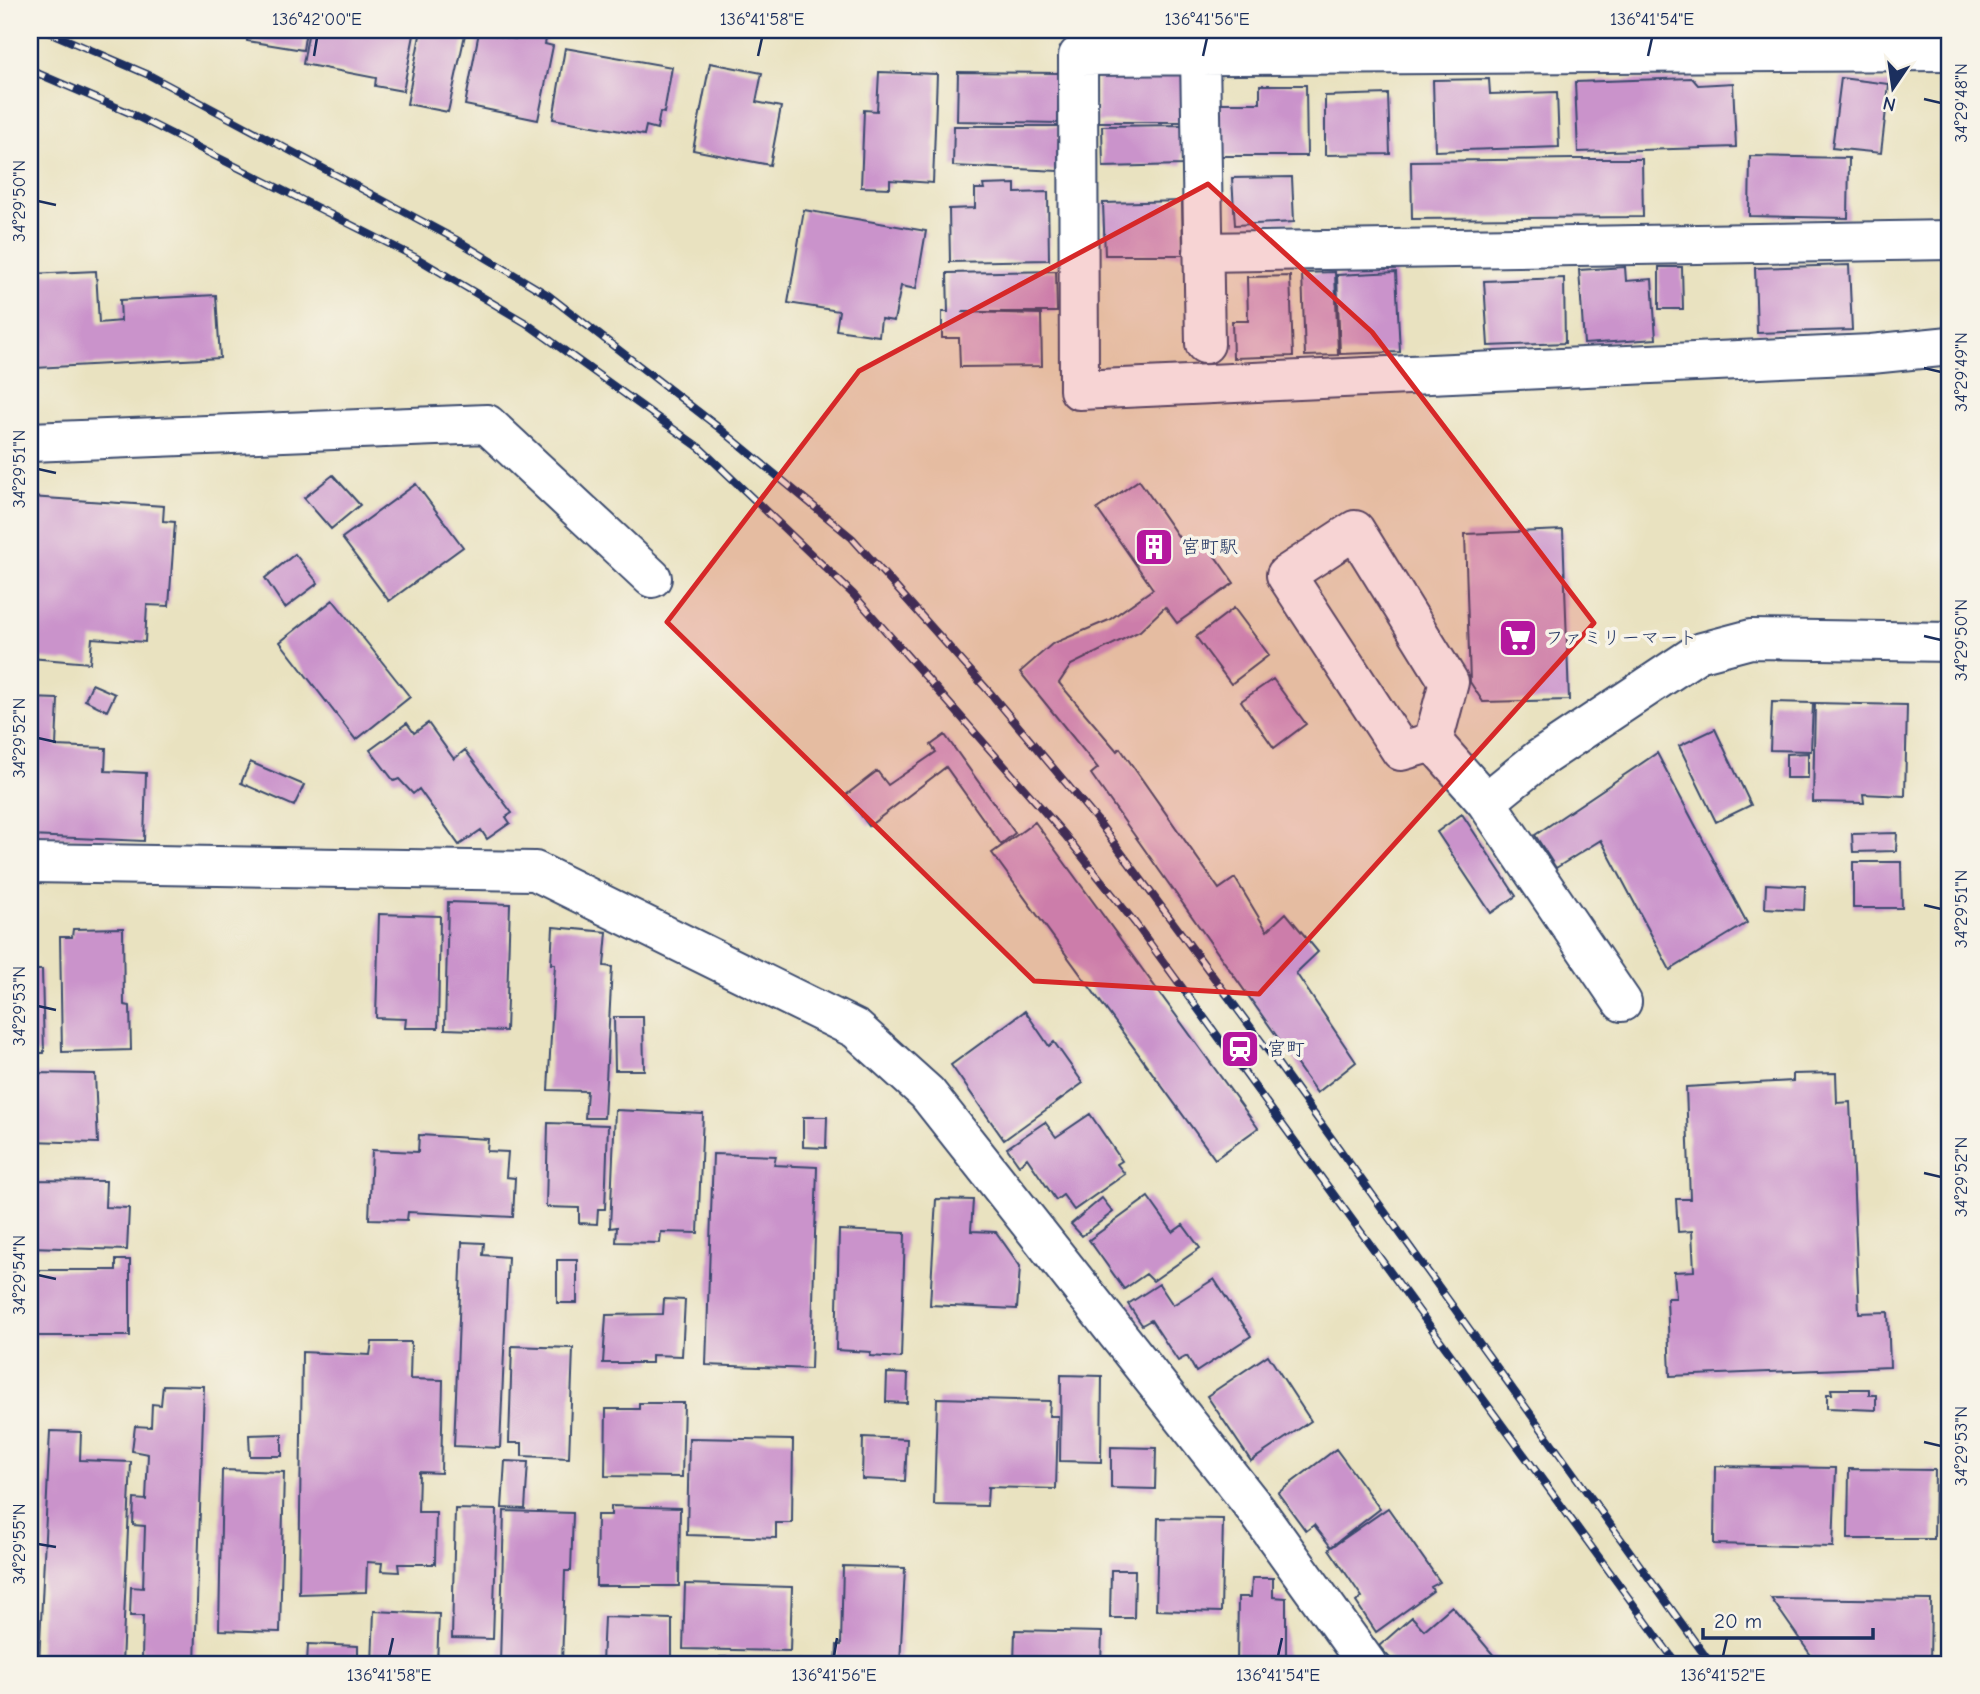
<svg xmlns="http://www.w3.org/2000/svg" width="1980" height="1694" viewBox="0 0 1980 1694" font-family="'Comic Neue','Klee One',sans-serif">
  <style>
    .building { fill: #ca93cb }
    .lines { fill: none; stroke-linecap: round; stroke-linejoin: round }
    .minor-casing { stroke: #3a4a6d; stroke-width: 42 }
    .minor { stroke: #fff; stroke-width: 38 }
    .rail-casing { stroke: #1b2f5e; stroke-width: 8 }
    .rail { stroke: #f7f3e8; stroke-width: 5; stroke-dasharray: 16; stroke-linecap: butt }
    .marked { fill: #d62828; fill-opacity: 0.2; stroke: #d62828; stroke-width: 5; stroke-linejoin: round }
    .ticks { fill: none; stroke: #1b2f5e; stroke-width: 2.5 }
    .labels { text-anchor: middle; dominant-baseline: central; stroke-width: 7; stroke-linejoin: round; paint-order: stroke }
    .poi-label { font-size: 19px; fill: #1b2f5e; stroke: #f7f3e8; text-anchor: start }
    .neatline { fill: none; stroke: #1b2f5e; stroke-width: 2.5 }
    .ticks-label { font-size: 18px; text-anchor: middle; fill: #1b2f5e }
  </style>
  <rect width="100%" height="100%" fill="#f7f3e8"/>
  <filter id="ink" filterUnits="userSpaceOnUse"><feTurbulence type="fractalNoise" baseFrequency=".0143" numOctaves="2"/><feDisplacementMap in="SourceGraphic" scale="14" xChannelSelector="R" yChannelSelector="G"/><feConvolveMatrix kernelMatrix="1 2 1 2 8 2 1 2 1" color-interpolation-filters="sRGB"/></filter>
  <filter id="wash" filterUnits="userSpaceOnUse"><feTurbulence type="fractalNoise" baseFrequency=".00686" numOctaves="4" result="noise"/><feDisplacementMap in="SourceGraphic" scale="28" xChannelSelector="R" yChannelSelector="G"/><feGaussianBlur stdDeviation="1.57" result="paint"/><feColorMatrix in="noise" values="0 0 0 0 0 0 0 0 0 0 0 0 0 0 0 0 0 1.4 0 .05"/><feComposite in="paint" operator="in"/></filter>
  <g filter="url(#wash)">
    <rect width="100%" height="100%" fill="#e9e2c0"/>
    <g id="blocks">
      <path class="building" d="M248 30H306L303 50 247 41Z
        M309 30H415L403 91 375 86 376 78 303 64Z
        M421 30H466L448 112 407 104Z
        M517 30H548L545 44 553 46 538 120 465 105 479 32 516 39Z
        M565 48 672 67 664 113 660 112 657 129 646 126 644 135 553 119Z
        M710 63 762 73 756 102 781 107 770 165 693 150Z
        M879 72 937 74 933 183 890 180V188L861 187 864 110 877 111Z
        M958 72 1059 73 1058 123 957 121Z
        M1098 74 1187 75V122H1097Z
        M1692 78 1698 85 1733 83 1736 147 1578 152 1575 82Z
        M1841 78 1889 84 1881 153 1832 148Z
        M1489 79 1490 94 1557 92 1559 147 1435 151 1433 80Z
        M1260 85H1306L1307 156H1216L1215 113 1220 112V103H1260Z
        M1388 94 1390 154 1325 155V96Z
        M1182 125 1183 165 1103 167 1102 126Z
        M954 126H1059L1058 171 953 166Z
        M1750 156 1849 158 1848 218 1749 216Z
        M1574 159H1642L1643 217 1412 219 1411 161Z
        M1292 177 1294 222 1235 225 1232 178Z
        M1015 184V193L1048 192 1049 260 950 262 949 209 975 208V189H984L983 185Z
        M1182 201 1183 255H1105L1103 203Z
        M804 210 926 231 916 289 901 286 894 321 881 319 879 336 836 330 839 311 788 303Z
        M1849 265 1852 330 1757 333 1755 268Z
        M1625 267 1626 281 1652 279 1656 339 1584 344 1579 270Z
        M1659 267H1682L1683 309H1659Z
        M96 271 99 323 121 321 120 300 216 295 220 358 35 368 30 274Z
        M1056 271 1057 312H962L1041 314 1042 366 960 367 959 338H942V312H948L947 273Z
        M1335 272 1338 355 1305 356 1302 273Z
        M1396 272 1400 352 1340 354 1337 275Z
        M1290 276 1293 356 1233 358 1232 321H1248L1247 277Z
        M1564 278 1565 343 1488 346 1484 281Z
        M333 475 360 505 331 529 304 498Z
        M1139 480 1189 552 1204 541 1234 583 1177 623 1165 607 1140 631 1071 665 1059 683 1117 751 1120 748 1219 889 1235 878 1267 931 1286 913 1318 952 1296 973 1356 1062 1317 1093 1091 774 1098 768 1020 672 1052 644 1109 620 1153 589 1097 509Z
        M416 484 463 547 389 601 342 538Z
        M30 497 164 506 163 521 175 522 169 606 147 605 145 642 92 638 90 663 30 658Z
        M1563 530 1569 700 1483 702 1470 682 1465 534Z
        M295 554 318 583 285 608 265 578Z
        M333 600 410 697 356 740 280 642Z
        M1234 608 1269 655 1231 684 1196 637Z
        M1273 679 1306 724 1274 748 1241 701Z
        M92 684 115 694 107 711 85 700Z
        M30 698 58 699 56 746 106 748 105 771 146 773 144 841 30 836Z
        M1772 702 1813 703 1811 751 1770 750Z
        M1815 703 1907 705 1905 796 1863 794 1864 803 1813 802Z
        M407 723 414 733 428 723 454 759 465 750 512 813 506 817 510 823 487 839 481 830 459 845 419 789 413 794 399 779 394 781 370 750Z
        M1715 729 1751 805 1716 822 1679 746Z
        M945 735 1015 833 1001 844 946 767 869 826 846 795 877 771 888 785 936 752 931 745Z
        M1657 753 1747 923 1670 970 1601 840 1556 868 1535 835Z
        M1808 753V778H1786V754Z
        M250 762 304 785 294 806 241 783Z
        M1462 814 1516 896 1491 913 1437 832Z
        M1035 822 1258 1128 1215 1159 992 853Z
        M1897 833 1896 851 1853 852 1852 834Z
        M1853 862H1901L1902 908H1853Z
        M1766 884 1805 886 1804 910 1765 908Z
        M448 902 510 904 506 1031 445 1029Z
        M379 914 440 916 438 1028H405L406 1019 376 1018Z
        M553 927 607 932 604 966 612 967 604 1118H585L587 1091 548 1090 555 964H551Z
        M123 928 124 1005 130 1006 131 1050 62 1052 60 937H72L73 929Z
        M30 970H42L44 1053H30Z
        M1025 1011 1049 1046 1054 1042 1083 1083 1004 1140 951 1065Z
        M614 1017H643L644 1070H615Z
        M30 1073 95 1074 98 1143 30 1141Z
        M1836 1073 1837 1103 1850 1102 1859 1313 1888 1312 1890 1367 1670 1376 1667 1298H1676L1674 1272 1694 1271 1692 1231 1678 1232 1676 1199H1690L1686 1087 1793 1081V1074Z
        M615 1110 703 1114 698 1233 661 1232 660 1243 616 1242 617 1227 610 1228Z
        M1090 1114 1122 1161 1117 1164 1125 1174 1074 1210 1063 1195 1056 1200 1027 1158 1019 1165 1007 1148 1045 1122 1056 1137Z
        M803 1117H827L826 1148 803 1147Z
        M548 1123 608 1125 605 1209H598L597 1224 579 1223V1208L546 1207Z
        M419 1135 488 1139 487 1151 508 1152 506 1177 515 1178 513 1217 408 1212 407 1220 369 1219 372 1150 418 1152Z
        M713 1154 776 1156 774 1165 817 1167 811 1369 706 1365Z
        M30 1180 106 1181 105 1207 129 1208 127 1250 30 1247Z
        M1148 1197 1173 1232 1183 1225 1200 1248 1153 1281 1146 1274 1124 1289 1089 1240Z
        M1102 1198 1113 1212 1082 1236 1071 1224Z
        M936 1199 973 1200 971 1231 996 1232 1020 1266 1017 1309 930 1305Z
        M839 1230 905 1233 901 1358 870 1356 871 1352 836 1350Z
        M462 1242 484 1243 483 1255 508 1257 500 1448 454 1446Z
        M116 1260H130V1336H30V1270H116Z
        M557 1260H577V1303H557Z
        M1214 1279 1251 1336 1196 1372 1187 1356 1178 1361 1151 1320 1142 1325 1128 1304 1159 1284 1173 1305Z
        M664 1299 685 1300 682 1356 652 1355V1363H603L606 1315 663 1314Z
        M372 1342H411L410 1379 443 1380 441 1473 419 1472 418 1512H436L435 1564H398L399 1572 381 1571 382 1563 367 1562 366 1592 299 1594 302 1352 370 1355Z
        M512 1346 573 1348 569 1458 522 1456V1443H509Z
        M1268 1355 1311 1421 1251 1461 1207 1396Z
        M887 1373 908 1374 907 1403 886 1402Z
        M1061 1375 1102 1376 1101 1462 1060 1461Z
        M163 1385 204 1386 195 1664H129V1659H142L143 1616H130L131 1587 143 1588 145 1526 133 1525 134 1499 146 1500 148 1454 132 1451 135 1426 151 1427 152 1404 161 1405Z
        M1831 1389H1869V1395H1876V1410L1827 1408V1394H1832Z
        M937 1398 1050 1401 1049 1416H1058L1056 1489 988 1487 987 1506 934 1505Z
        M639 1403H684L682 1477 605 1476 606 1409H639Z
        M50 1431 81 1432 80 1460 131 1462 122 1664H39Z
        M282 1434V1456H250L249 1435Z
        M863 1437 907 1439 905 1481 862 1479Z
        M689 1438 793 1440 792 1523H776V1538L687 1535Z
        M1111 1447 1156 1448 1155 1489 1111 1488Z
        M1336 1449 1380 1509 1331 1547 1314 1525 1306 1531 1278 1493Z
        M505 1461 528 1462 525 1509 502 1508Z
        M1715 1466 1836 1468 1833 1547 1714 1544Z
        M1849 1469 1935 1470 1934 1539H1848Z
        M222 1470 284 1472 280 1632 219 1630Z
        M611 1506 680 1508 679 1586H596L597 1515H611Z
        M1388 1508 1440 1582 1431 1587 1433 1591 1376 1632 1356 1602 1362 1597 1329 1549Z
        M455 1509 497 1510 493 1639 452 1638Z
        M504 1511 573 1513 571 1571H565L562 1664H500Z
        M1158 1518 1223 1519 1221 1612 1156 1610Z
        M843 1566 905 1568 900 1664H836L837 1645H841Z
        M1111 1570H1135L1134 1618H1110Z
        M1252 1578H1273V1597L1286 1598V1664H1237L1238 1597H1251Z
        M685 1584 792 1587 790 1651 683 1649Z
        M1771 1598 1931 1600 1930 1664H1817Z
        M1452 1606 1501 1664H1395L1379 1646 1412 1617 1424 1630Z
        M374 1611 439 1614 437 1664H372Z
        M604 1617 672 1619V1664H602Z
        M1015 1630 1102 1632 1101 1664H1014Z
        M308 1644 358 1646V1664H307Z
        M720 1657 801 1660V1664H720Z
        M279 1660V1664H219V1661Z"/>
    </g>
  </g>
  <g filter="url(#ink)">
    <use href="#blocks" fill-opacity="0" stroke="#3a4a6d" stroke-width="2"/>
    <g class="lines">
      <g class="minor-casing">
        <path id="minor" d="M1950 51 1078 56 1079 390 1871 354 1950 346
          M1200 56 1205 344
          M1203 252 1950 240
          M30 442 487 424 652 578
          M1355 530 1449 682 1433 742 1401 751 1286 575Z
          M1433 742 1486 802 1539 759 1698 653 1751 639 1950 642
          M1486 802 1622 1002
          M30 863 535 871 856 1029 927 1093 1257 1511 1367 1664"/>
      </g>
      <use href="#minor" class="minor"/>
      <g class="rail-casing">
        <path id="rail" d="M44 30 149 75 455 239 548 295 718 427 852 538 992 695 1097 820 1278 1064 1711 1664
          M30 70 130 113 415 257 526 323 700 448 853 594 1065 835 1135 923 1677 1664"/>
      </g>
      <use href="#rail" class="rail"/>
    </g>
  </g>
  <path class="marked" d="M1208 184 1372 332 1594 623 1259 994 1034 981 667 622 859 371Z"/>
  <path class="ticks" d="M314 56 317 38M758 56 762 38M1203 56 1207 38M1648 56 1652 38M1924 99 1941 103M38 201 56 205M1924 368 1941 372M38 469 56 473M1924 636 1941 640M38 738 56 742M1924 905 1941 909M38 1006 56 1010M1924 1173 1941 1177M38 1275 56 1279M1924 1442 1941 1446M38 1544 56 1547M389 1656 393 1638M834 1656 837 1638M1278 1656 1282 1638M1723 1656 1727 1638"/>
  <defs>
    <g id="building-square" transform="scale(2.0125)"><rect x="-9" y="-9" width="18" height="18" rx="4" fill="#b5179e" stroke="#f7f3e8"/><path d="M-4-6H4V6H1V3H-1V6H-4ZM-2.5-4.3h1.7v1.8h-1.7ZM.8-4.3h1.7v1.8H.8ZM-2.5-1h1.7V.8h-1.7ZM.8-1h1.7V.8H.8Z" fill="#fff"/></g>
    <g id="supermarket-square" transform="scale(2.0125)"><rect x="-9" y="-9" width="18" height="18" rx="4" fill="#b5179e" stroke="#f7f3e8"/><path d="M-6-5.5h2.5l.6 2H6L4.5 2H-2.5L-4.4-4H-6ZM-1.5 3.2a1.3 1.3 0 1 0 .1 0ZM3 3.2a1.3 1.3 0 1 0 .1 0Z" fill="#fff"/></g>
    <g id="station-square" transform="scale(2.0125)"><rect x="-9" y="-9" width="18" height="18" rx="4" fill="#b5179e" stroke="#f7f3e8"/><path d="M-3-6H3Q5-6 5-4V2Q5 4 3 4L4.5 6H3L1.5 4h-3L-3 6H-4.5L-3 4Q-5 4-5 2V-4Q-5-6-3-6ZM-3.5-4v3h7v-3ZM-3.5 1v1.5H-2V1ZM2 1v1.5H3.5V1Z" fill="#fff"/></g>
  </defs>
  <g fill-rule="evenodd">
    <use href="#building-square" x="1154" y="547"/>
    <use href="#supermarket-square" x="1518" y="638"/>
    <use href="#station-square" x="1240" y="1049"/>
  </g>
  <g class="labels">
    <g class="poi-label">
      <text x="1181" y="547">宮町駅</text>
      <text x="1545" y="638">ファミリーマート</text>
      <text x="1267" y="1049">宮町</text>
    </g>
  </g>
  <rect width="1980" height="1694" fill="none" stroke="#f7f3e8" stroke-width="77"/>
  <g transform="translate(1893 88) rotate(193)" stroke="#f7f3e8" stroke-width="5" paint-order="stroke">
  <path d="M0-5L12 26L0 18L-12 26Z" fill="#1b2f5e"/>
  <text y="-10" font-size="19" font-weight="bold" text-anchor="middle" fill="#1b2f5e">N</text>
  </g>
  <path d="M1703 1628v10h170v-10" fill="none" stroke="#1b2f5e" stroke-width="3.5"/>
  <text x="1714" y="1628" font-size="21" fill="#1b2f5e" stroke="#f7f3e8" stroke-width="5" paint-order="stroke">20 m</text>
  <rect x="38" y="38" width="1903" height="1618" class="neatline"/>
  <g class="ticks-label">
    <text x="317" y="25">136°42'00"E</text>
    <text x="762" y="25">136°41'58"E</text>
    <text x="1207" y="25">136°41'56"E</text>
    <text x="1652" y="25">136°41'54"E</text>
    <text transform="translate(1961 103) rotate(-90)" y="6">34°29'48"N</text>
    <text transform="translate(19 201) rotate(-90)" y="6">34°29'50"N</text>
    <text transform="translate(1961 372) rotate(-90)" y="6">34°29'49"N</text>
    <text transform="translate(19 469) rotate(-90)" y="6">34°29'51"N</text>
    <text transform="translate(1961 640) rotate(-90)" y="6">34°29'50"N</text>
    <text transform="translate(19 738) rotate(-90)" y="6">34°29'52"N</text>
    <text transform="translate(1961 909) rotate(-90)" y="6">34°29'51"N</text>
    <text transform="translate(19 1006) rotate(-90)" y="6">34°29'53"N</text>
    <text transform="translate(1961 1177) rotate(-90)" y="6">34°29'52"N</text>
    <text transform="translate(19 1275) rotate(-90)" y="6">34°29'54"N</text>
    <text transform="translate(1961 1446) rotate(-90)" y="6">34°29'53"N</text>
    <text transform="translate(19 1544) rotate(-90)" y="6">34°29'55"N</text>
    <text x="389" y="1681">136°41'58"E</text>
    <text x="834" y="1681">136°41'56"E</text>
    <text x="1278" y="1681">136°41'54"E</text>
    <text x="1723" y="1681">136°41'52"E</text>
  </g>
</svg>
